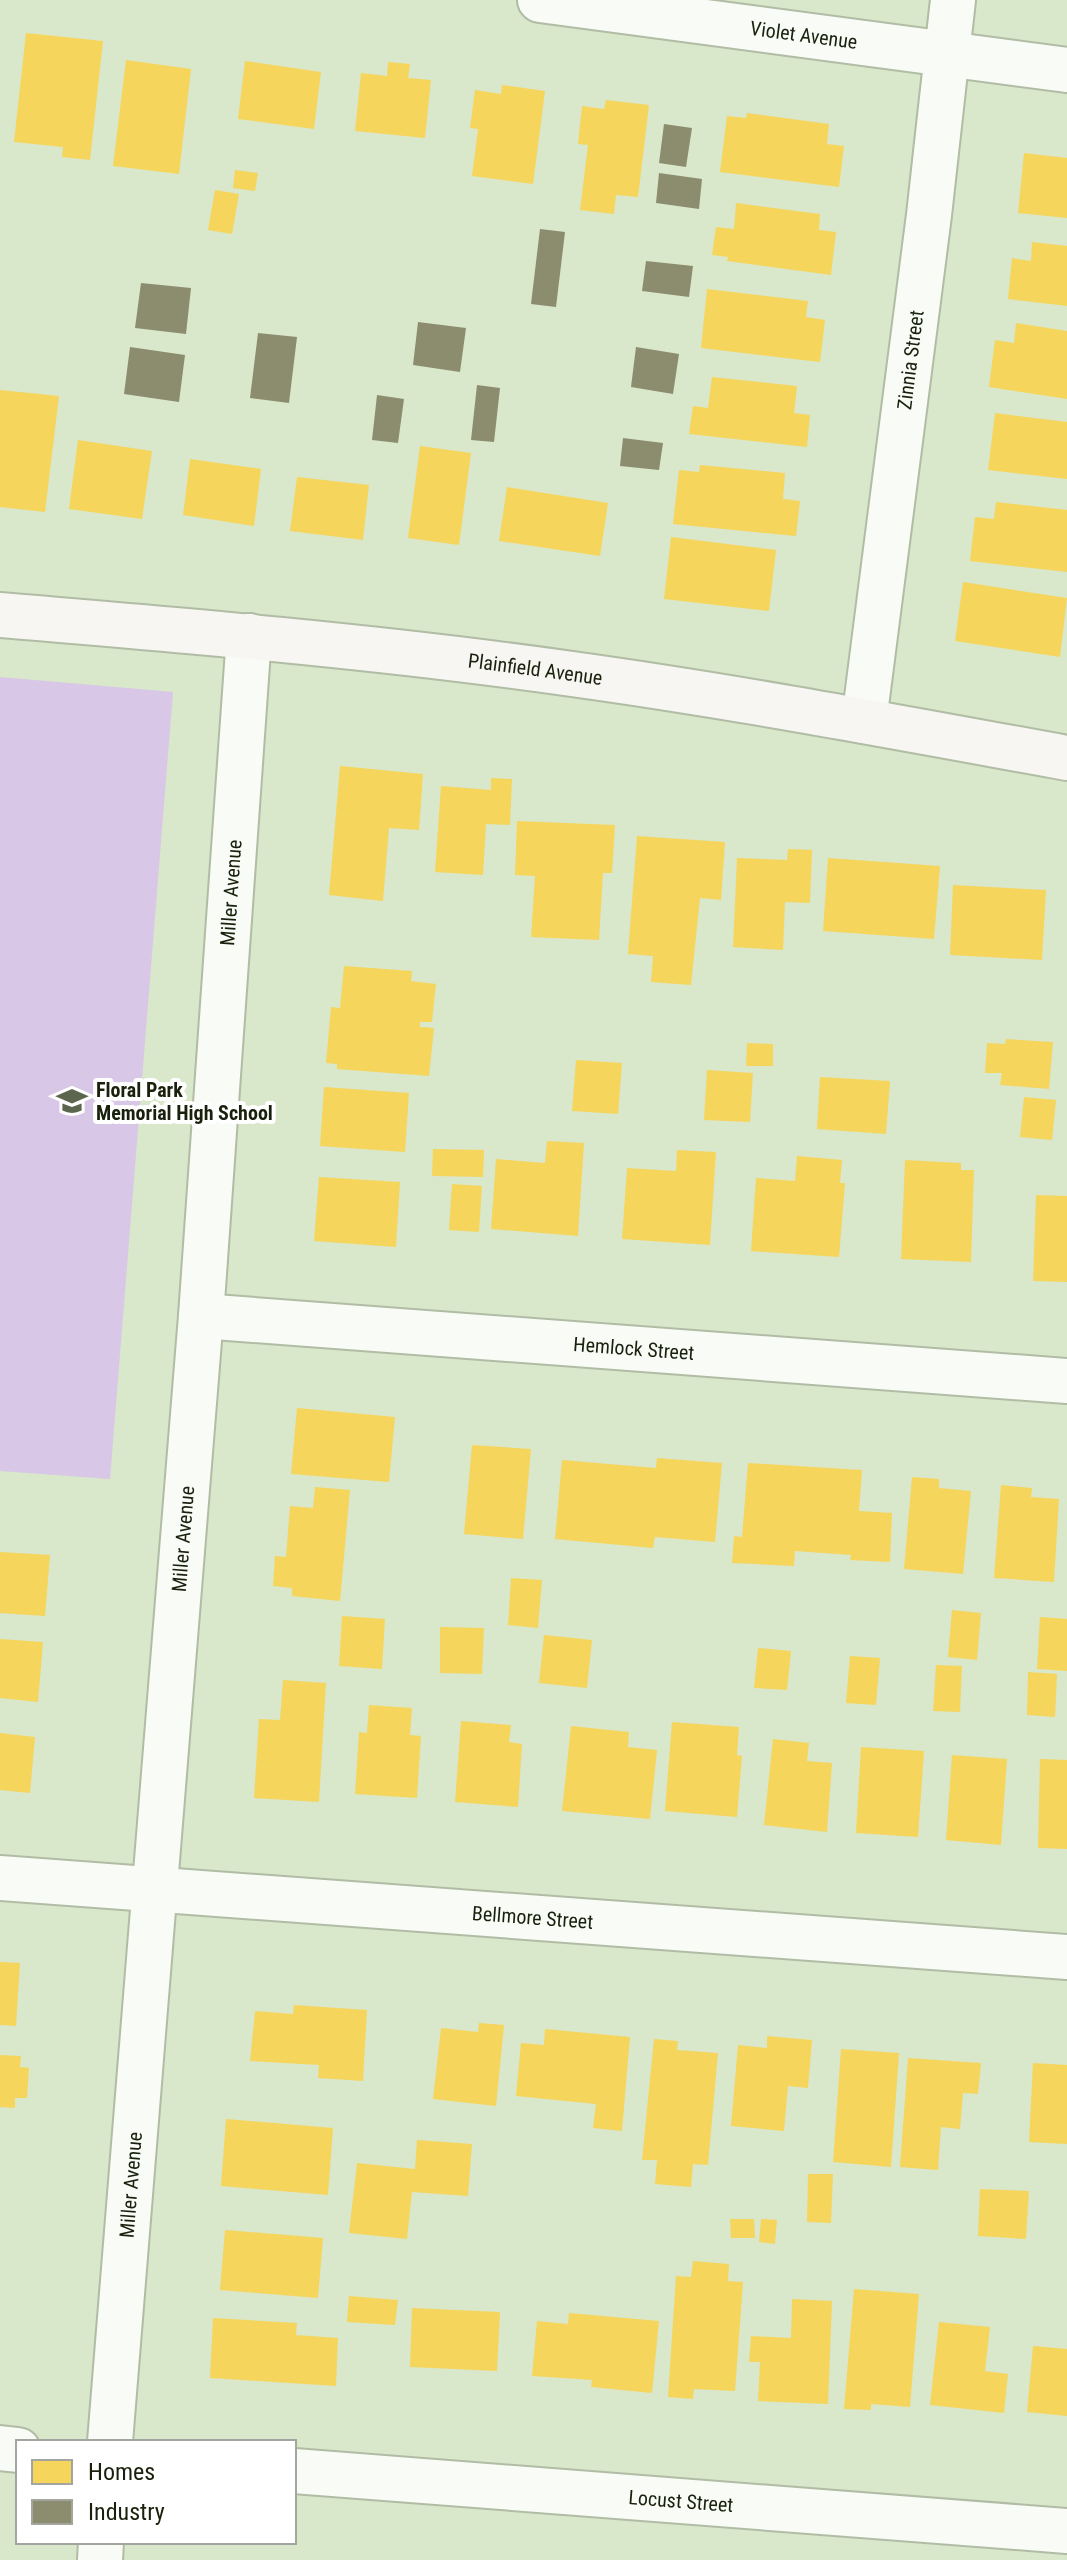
<svg xmlns="http://www.w3.org/2000/svg" width="1067" height="2560" viewBox="0 0 1067 2560" font-family="'Roboto Condensed',sans-serif">
  <style>
    .green { fill: #d8c7e6 }
    .homes { fill: #f6d55c }
    .industry { fill: #8c8c6e }
    .lines { fill: none; stroke-linecap: round; stroke-linejoin: round }
    .street-casing { stroke: #b1bca5; stroke-width: 48 }
    .secondary-casing { stroke: #b1bca5; stroke-width: 48 }
    .street { stroke: #f9fbf7; stroke-width: 44 }
    .secondary { stroke: #f7f6f3; stroke-width: 44 }
    .labels { text-anchor: middle; dominant-baseline: central; stroke-width: 8; stroke-linejoin: round; paint-order: stroke }
    .street-label { font-size: 20px; fill: #19210d; stroke: #fff }
    .poi-label { font-size: 20px; font-weight: bold; fill: #19210d; stroke: #fff; text-anchor: start }
  </style>
  <rect width="100%" height="100%" fill="#d9e7ca"/>
  <path class="green" d="M0 677 173 692 110 1479 0 1471Z"/>
  <path class="homes" d="M26 33 103 41 90 160 62 157 63 147 14 142Z
    M126 60 191 69 179 174 113 166Z
    M245 61 321 72 314 129 238 119Z
    M388 62 410 64 408 78 431 80 425 138 355 131 361 73 387 76Z
    M502 85 545 91 533 184 472 176 478 129 470 128 475 90 501 94Z
    M606 100 649 105 638 197 616 195 614 214 580 210 588 145 578 144 582 106 604 109Z
    M747 113 829 124 827 144 844 146 839 187 720 172 727 116 746 118Z
    M1024 153 1067 158V218L1018 213Z
    M235 170 258 173 255 191 233 188Z
    M215 190 239 194 232 234 208 230Z
    M736 203 820 214 819 230 836 232 831 275 727 261 728 257 712 255 716 227 734 229Z
    M1032 242 1067 246V306L1008 299 1012 258 1031 261Z
    M707 289 808 301 806 317 825 320 820 362 701 348Z
    M1016 323 1067 331V399L989 387 995 340 1014 343Z
    M712 377 797 386 794 413 810 415 807 447 689 434 693 406 708 408Z
    M0 390 59 396 45 512 0 507Z
    M995 413 1067 422V479L988 470Z
    M78 440 152 451 142 519 69 509Z
    M420 446 471 453 459 545 408 538Z
    M190 459 261 469 254 526 183 515Z
    M700 465 785 473 783 499 800 501 796 536 673 524 679 470 699 472Z
    M297 477 369 485 363 540 290 531Z
    M507 487 608 503 600 556 499 541Z
    M996 502 1067 510V572L970 561 975 517 994 519Z
    M671 537 776 550 769 611 664 599Z
    M963 582 1067 598 1060 657 955 641Z
    M340 766 423 774 419 830 389 828 383 901 329 895Z
    M491 778 512 779 510 825 486 824 483 875 435 872 441 786 491 790Z
    M517 821 615 825 612 873H603L599 940 531 937 535 876 515 875Z
    M637 836 725 842 721 900 700 898 691 985 651 982 653 956 628 954Z
    M788 849 812 850 810 903 785 902 783 950 733 947 737 858 787 860Z
    M828 858 940 866 934 939 823 931Z
    M953 885 1046 890 1042 960 950 955Z
    M344 966 412 971 411 981 436 984 432 1022H420V1027L434 1028 429 1076 337 1069V1064L326 1063 331 1007 340 1008Z
    M1006 1039 1053 1042 1049 1089 1000 1085 1002 1073H985L987 1043 1005 1044Z
    M747 1043 773 1044V1066H746Z
    M576 1060 622 1063 618 1114 572 1111Z
    M707 1070 753 1073 750 1122 704 1120Z
    M820 1077 890 1081 886 1134 817 1129Z
    M324 1087 409 1093 405 1152 320 1146Z
    M1024 1097 1056 1100 1052 1140 1020 1137Z
    M547 1141 584 1143 578 1236 491 1229 496 1159 545 1163Z
    M433 1149 484 1150 483 1177 432 1176Z
    M677 1150 716 1152 710 1245 622 1239 627 1168 676 1171Z
    M797 1156 842 1160 840 1183H845L839 1257 751 1251 756 1178 795 1181Z
    M905 1160 961 1163V1170H974L971 1262 901 1259Z
    M319 1177 400 1182 396 1247 314 1241Z
    M452 1184 482 1186 479 1232 449 1230Z
    M1036 1195 1067 1196V1282L1033 1281Z
    M297 1408 395 1417 389 1482 291 1474Z
    M472 1445 531 1449 523 1539 464 1534Z
    M657 1458 722 1463 715 1542 655 1537 653 1548 555 1539 562 1460 656 1468Z
    M748 1463 862 1470 859 1511 892 1513 890 1562 850 1560 851 1555 795 1551 794 1566 732 1563 734 1536 742 1537Z
    M912 1477 939 1479V1488L971 1491 963 1574 904 1569Z
    M1001 1485 1032 1488 1031 1497 1059 1499 1054 1582 994 1578Z
    M315 1487 350 1490 340 1601 292 1596V1588L273 1586 275 1556 286 1557 290 1506 313 1508Z
    M0 1552 50 1555 45 1616 0 1613Z
    M511 1578 542 1580 538 1628 508 1625Z
    M952 1610 981 1613 977 1660 948 1657Z
    M342 1616 385 1619 382 1669 339 1666Z
    M1040 1617 1067 1619V1671L1037 1669Z
    M440 1627 484 1628 482 1674 440 1673Z
    M544 1635 592 1640 587 1688 539 1683Z
    M0 1639 43 1642 38 1702 0 1698Z
    M758 1648 791 1651 787 1690 754 1688Z
    M850 1656 880 1658 876 1705 846 1703Z
    M936 1665 962 1666 960 1712 933 1711Z
    M1028 1672 1057 1674 1055 1717 1027 1715Z
    M283 1680 326 1683 319 1802 254 1798 259 1719 280 1720Z
    M369 1705 412 1708 410 1735 421 1736 417 1798 355 1794 359 1732 367 1733Z
    M461 1721 511 1725 509 1742 522 1744 518 1807 455 1802Z
    M672 1722 739 1727 737 1755 742 1756 737 1817 665 1811Z
    M571 1726 629 1732 628 1747 657 1750 650 1819 562 1811Z
    M0 1733 35 1737 30 1793 0 1790Z
    M773 1739 809 1743 807 1761 832 1763 827 1832 764 1825Z
    M861 1747 924 1751 918 1837 856 1833Z
    M952 1755 1007 1759 1001 1845 946 1840Z
    M1040 1759 1067 1760V1849L1038 1848Z
    M0 1962 20 1963 16 2026 0 2025Z
    M294 2005 367 2010 363 2081 318 2078 319 2065 250 2061 255 2011 293 2014Z
    M479 2023 504 2025 496 2106 433 2099 441 2028 478 2032Z
    M545 2029 630 2037 622 2131 593 2128 596 2104 516 2096 521 2043 544 2045Z
    M767 2036 812 2040 808 2088 788 2086 784 2131 731 2126 738 2045 767 2048Z
    M654 2039 678 2041 677 2050 718 2053 708 2165 693 2164 691 2187 655 2184 657 2160H642Z
    M841 2049 899 2053 891 2167 833 2162Z
    M0 2055 21 2056 20 2067 29 2068 27 2098H15V2108L0 2107Z
    M908 2058 981 2063 978 2094 963 2093 960 2129 941 2127 938 2170 900 2167Z
    M1033 2063 1067 2065V2144L1029 2142Z
    M226 2119 333 2128 328 2195 221 2186Z
    M417 2140 472 2144 468 2196 412 2192 407 2239 349 2233 357 2163 415 2169Z
    M808 2174H833L831 2223 807 2222Z
    M980 2189 1029 2191 1026 2239 978 2236Z
    M730 2219H754L755 2238H731Z
    M761 2219 777 2220 775 2244 759 2242Z
    M225 2230 323 2238 318 2298 220 2290Z
    M693 2261 729 2264 728 2281 743 2282 735 2391 694 2389 693 2399 668 2397 676 2276 691 2277Z
    M854 2289 919 2294 910 2407 871 2404V2410L844 2409Z
    M349 2296 398 2300 395 2325 347 2322Z
    M792 2299 832 2301 828 2404 758 2401 760 2362H749L751 2336 791 2338Z
    M412 2308 500 2312 497 2371 410 2367Z
    M569 2313 659 2321 652 2393 591 2387 592 2380 532 2376 537 2321 568 2324Z
    M213 2318 297 2323 296 2335 338 2338 336 2386 210 2378Z
    M939 2322 990 2327 985 2371 1008 2374 1004 2413 930 2405Z
    M1033 2346 1067 2349V2416L1027 2412Z"/>
  <path class="industry" d="M664 124 692 128 686 167 659 163Z
    M659 173 702 179 699 209 656 203Z
    M540 229 565 232 556 307 531 304Z
    M646 261 693 266 689 297 642 291Z
    M141 283 191 288 186 334 135 328Z
    M418 322 466 328 460 372 413 365Z
    M258 333 297 337 289 403 250 398Z
    M130 347 185 355 179 402 124 394Z
    M636 347 679 354 673 394 631 387Z
    M477 385 500 388 494 442 471 440Z
    M377 395 404 399 398 443 372 440Z
    M623 438 663 443 659 470 620 466Z"/>
  <g class="lines">
    <g class="street-casing">
      <g id="street">
        <path id="s1" d="M540 0 1067 70"/>
        <path id="s2" d="M864 721 929 215 953 0"/>
        <path id="s3" d="M201 1316 1067 1381"/>
        <path id="s4" d="M0 1878 1067 1957"/>
        <path id="s5" d="M110 2442 201 1316 249 636"/>
        <path d="M0 2448 18 2450"/>
        <path id="s6" d="M294 2471 1067 2531"/>
        <path d="M100 2560 101 2542"/>
      </g>
    </g>
    <g class="secondary-casing">
      <g id="secondary">
        <path id="s7" d="M0 615C191 631 382 647 572 674 738 697 902 728 1067 758"/>
      </g>
    </g>
    <use href="#street" class="street"/>
    <use href="#secondary" class="secondary"/>
  </g>
  <defs>
    <g id="school-bare" transform="scale(2.4)"><path d="M0-5L7-2L0 1L-7-2ZM-4 1L0 2.5L4 1V4Q0 6-4 4Z" fill="#5c664f" stroke="#fff" stroke-width="2.5" paint-order="stroke"/></g>
  </defs>
  <g fill-rule="evenodd">
    <use href="#school-bare" x="72" y="1101"/>
  </g>
  <g class="labels">
    <g class="street-label">
      <text stroke="none"><textPath href="#s1" startOffset="266">Violet Avenue</textPath></text>
      <text stroke="none"><textPath href="#s2" startOffset="364">Zinnia Street</textPath></text>
      <text stroke="none"><textPath href="#s7" startOffset="538">Plainfield Avenue</textPath></text>
      <text stroke="none"><textPath href="#s5" startOffset="1554">Miller Avenue</textPath></text>
      <text stroke="none"><textPath href="#s3" startOffset="434">Hemlock Street</textPath></text>
      <text stroke="none"><textPath href="#s5" startOffset="906">Miller Avenue</textPath></text>
      <text stroke="none"><textPath href="#s4" startOffset="534">Bellmore Street</textPath></text>
      <text stroke="none"><textPath href="#s5" startOffset="258">Miller Avenue</textPath></text>
      <text stroke="none"><textPath href="#s6" startOffset="388">Locust Street</textPath></text>
    </g>
    <g class="poi-label">
      <text x="96" y="1090">Floral Park<tspan x="96" dy="23">Memorial High School</tspan></text>
    </g>
  </g>
  <rect x="16" y="2440" width="280" height="104" fill="#ffffff" stroke="#a3a69e" stroke-width="2"/>
  <rect x="32" y="2460" width="40" height="24" fill="#f6d55c" stroke="#a3a69e" stroke-width="2"/>
  <text x="88" y="2480" font-size="24" fill="#19210d">Homes</text>
  <rect x="32" y="2500" width="40" height="24" fill="#8c8c6e" stroke="#a3a69e" stroke-width="2"/>
  <text x="88" y="2520" font-size="24" fill="#19210d">Industry</text>
</svg>
